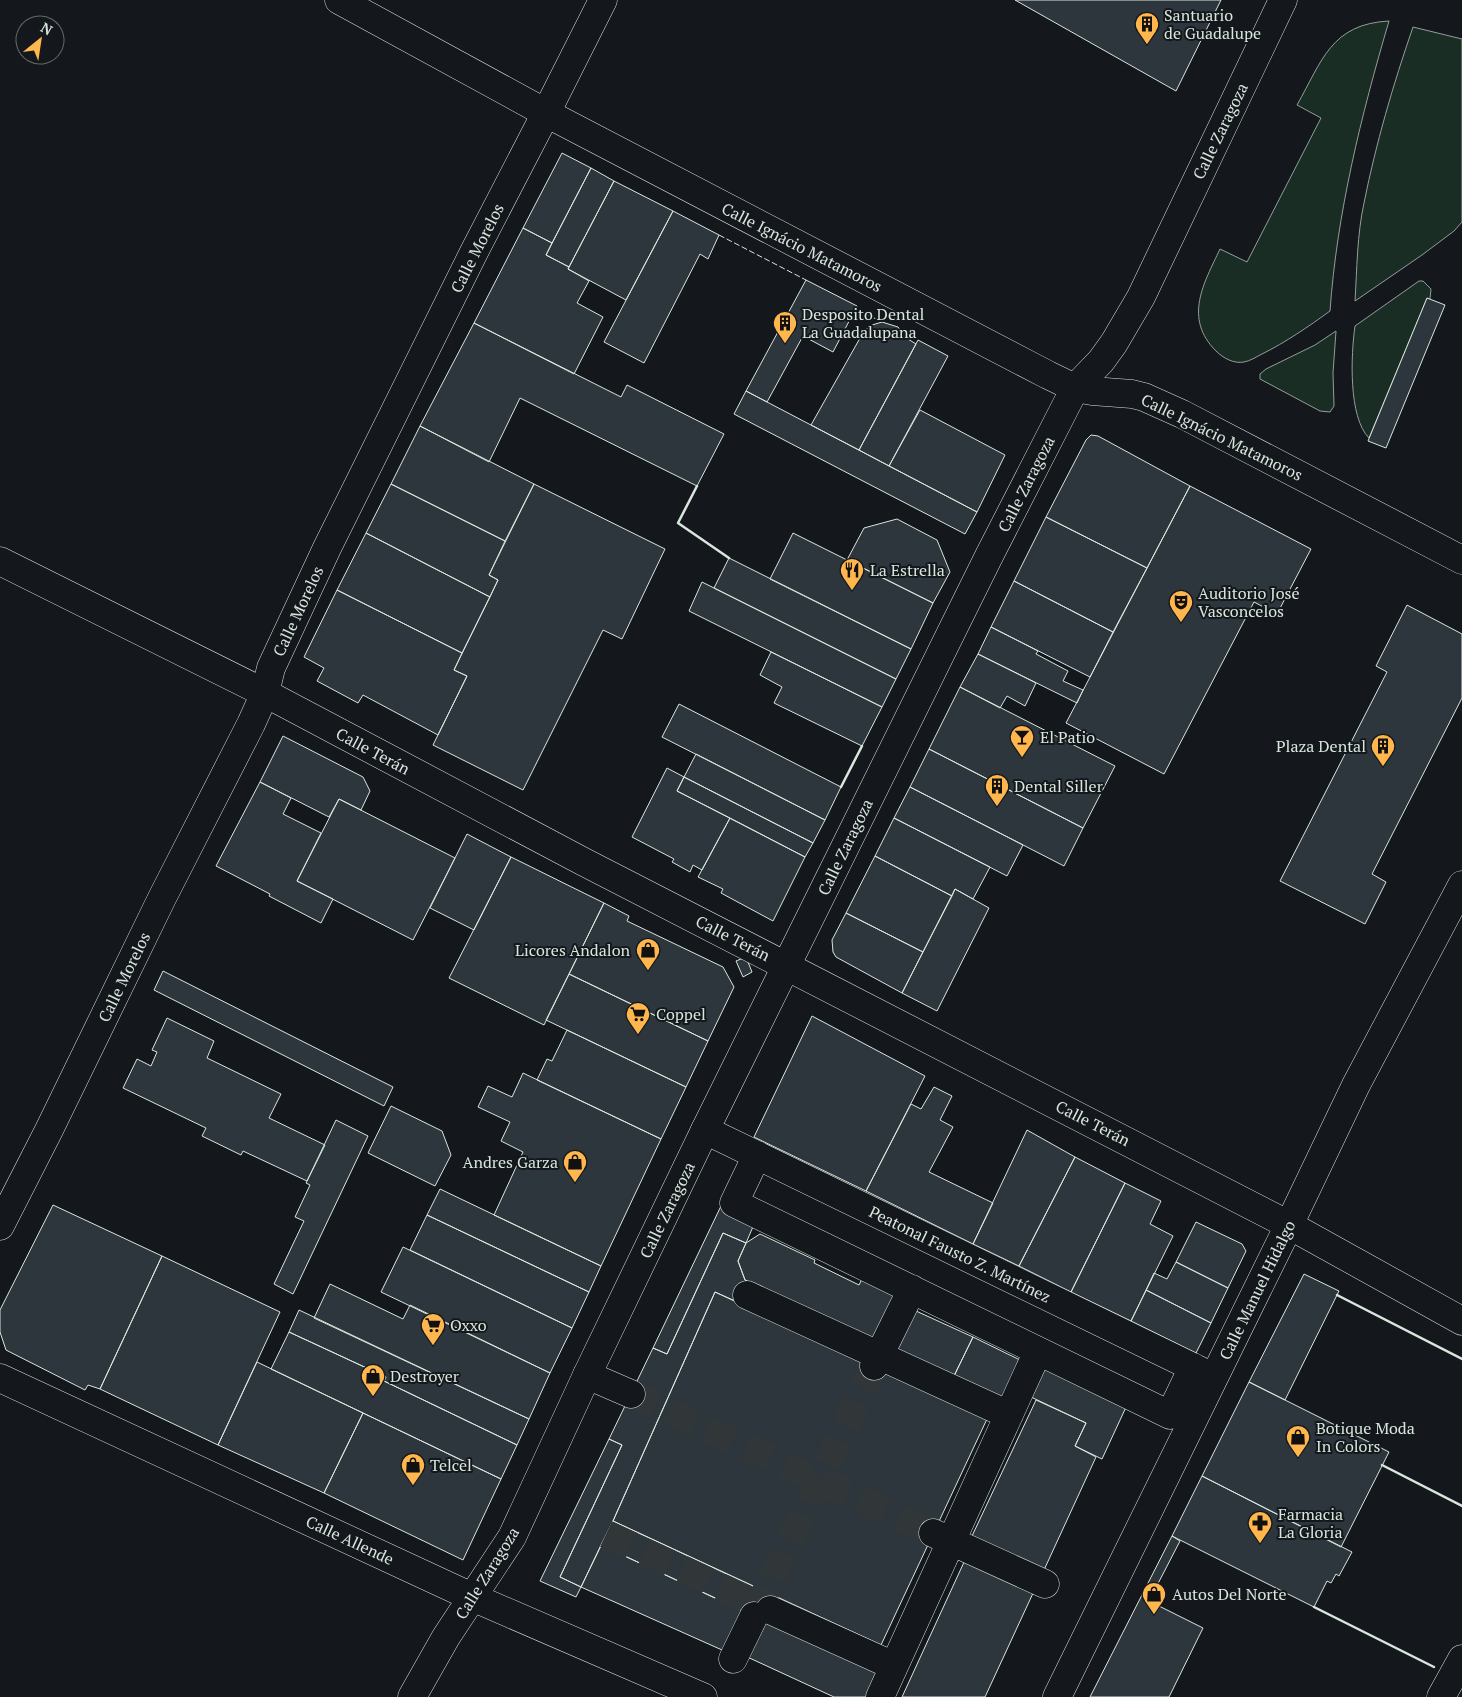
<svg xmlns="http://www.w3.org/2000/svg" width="1462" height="1697" viewBox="0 0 1462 1697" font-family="'PT Serif',serif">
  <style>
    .green { fill: #1a2d24; stroke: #939e99 }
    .building { fill: #2c363c; stroke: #d8e6dc }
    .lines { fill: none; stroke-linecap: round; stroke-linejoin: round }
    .pedestrian-tunnel { stroke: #313739; stroke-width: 28; stroke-dasharray: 28 14; stroke-linecap: butt }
    .pedestrian-casing { stroke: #d8e6dc; stroke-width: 29 }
    .minor-casing { stroke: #d8e6dc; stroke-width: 29 }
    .tertiary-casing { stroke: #d8e6dc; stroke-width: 29 }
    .secondary-casing { stroke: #d8e6dc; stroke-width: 29 }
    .primary-casing { stroke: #d8e6dc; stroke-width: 29 }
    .pedestrian { stroke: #14181c; stroke-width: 28 }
    .minor { stroke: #14181c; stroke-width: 28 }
    .tertiary { stroke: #14181c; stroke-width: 28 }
    .secondary { stroke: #14181c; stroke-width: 28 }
    .primary { stroke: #14181c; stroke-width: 28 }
    .fence { stroke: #d8e6dc; stroke-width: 1; stroke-dasharray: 6 2.5; stroke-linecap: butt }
    .wall { stroke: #d8e6dc; stroke-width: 2.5 }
    .labels { text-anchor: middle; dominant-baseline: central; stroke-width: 4; stroke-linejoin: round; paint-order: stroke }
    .poi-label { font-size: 16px; fill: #d8e6dc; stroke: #14181c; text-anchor: start }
    .street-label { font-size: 16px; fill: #d8e6dc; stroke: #14181c }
  </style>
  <rect width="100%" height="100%" fill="#14181c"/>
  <path class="green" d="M1389 21C1361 116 1337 213 1330 311 1308 327 1286 342 1262 354 1256 357 1250 361 1244 362 1234 364 1223 358 1216 351 1183 318 1204 283 1220 249L1247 262 1321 118 1297 105C1322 61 1331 24 1389 21Z
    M1413 27 1462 39V222L1454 231 1422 255 1355 301C1357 269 1357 235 1364 203 1376 143 1393 85 1413 27Z
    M1419 281H1423L1431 289 1430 299 1427 298 1369 438C1348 417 1351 354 1355 326Z
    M1336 331 1333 373 1334 406 1330 412 1320 411 1260 379V374L1266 369 1315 345Z"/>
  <path class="building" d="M1015 0H1221L1176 91Z
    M562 153 591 168 552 243 523 228Z
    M591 168 614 181 569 267 546 255Z
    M614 181 673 211 626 300 568 269Z
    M673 211 719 235 708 259 700 254 644 363 604 342Z
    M523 228 552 243 546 255 569 267 568 269 589 281 577 303 603 317 574 374 474 323Z
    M806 280 857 306 833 352 803 336 767 402 746 391Z
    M1427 298 1445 305 1386 448 1368 441Z
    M882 322 898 327 908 339 916 344 859 450 811 425 864 331 872 325Z
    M474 323 621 397 627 385 724 434 697 486 520 398 489 462 420 426Z
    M918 340 948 356 889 466 859 450Z
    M746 391 977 512 965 534 734 414Z
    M920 410 1005 455 977 512 889 466Z
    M420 426 534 484 505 541 391 484Z
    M1091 435 1098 436 1190 486 1147 568 1046 517 1086 440Z
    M391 484 505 541 489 575 498 580 490 597 366 533Z
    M534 484 665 549 622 639 603 630 523 790 433 745 467 676 454 670 498 580 489 575Z
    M1190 486 1311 549 1277 614 1254 602 1164 774 1066 723Z
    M1046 517 1147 568 1113 632 1014 581Z
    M897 519 937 540 950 572 933 603 847 560 864 528Z
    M366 533 490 597 462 653 337 590Z
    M793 533 933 603 911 649 770 579Z
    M729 558 911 649 896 679 714 588Z
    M1014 581 1113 632 1090 677 991 627Z
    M702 582 896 679 882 707 689 611Z
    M337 590 462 653 454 670 467 676 438 735 363 695 358 703 317 681 324 668 304 657Z
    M1407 605 1462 634V698L1372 874 1386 882 1365 924 1280 881 1387 672 1376 666Z
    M991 627 1038 651 1036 654 1068 671 1063 681 1083 690 1077 703 978 654Z
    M771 652 882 707 862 746 774 703 782 687 760 675Z
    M978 654 1036 683 1025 706 1007 696 1000 708 960 687Z
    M960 687 1115 766 1083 828 929 749Z
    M679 704 841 787 825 820 662 737Z
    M283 736 363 777 370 791 361 810 339 799 329 817 260 782Z
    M929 749 1083 828 1064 866 910 787Z
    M696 754 825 820 813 843 684 777Z
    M667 768 684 777 677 791 730 818 702 870 693 865 690 872 672 862 674 859 632 837Z
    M684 777 813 843 805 857 677 791Z
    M260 782 291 798 283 814 321 833 297 881 333 899 321 923 269 896 270 894 216 866Z
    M910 787 1023 845 1007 876 894 818Z
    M339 799 455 858 413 940 297 881Z
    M730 818 805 857 773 921 721 893 723 889 698 877Z
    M894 818 990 867 973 899 955 889 952 896 875 856Z
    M467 834 511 857 474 930 430 908Z
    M875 856 952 896 923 952 846 913Z
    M511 857 604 903 544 1025 449 978Z
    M955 889 989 908 937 1011 902 993Z
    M604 903 629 916 627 921 723 967 734 987 708 1041 569 974Z
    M846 913 923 952 902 993 836 957 833 952 832 940Z
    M746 957 752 972 743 977 736 961Z
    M163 971 393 1087 384 1106 154 990Z
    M569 974 708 1041 686 1087 546 1020Z
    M812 1016 925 1076 866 1191 754 1137Z
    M167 1018 214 1041 207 1058 281 1094 269 1118 325 1145 307 1181 243 1151 241 1155 202 1136 206 1128 123 1088 137 1059 151 1066 157 1052 152 1050Z
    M567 1030 686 1087 661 1139 537 1080 547 1059 552 1061Z
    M523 1073 661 1139 601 1266 494 1215 523 1152 501 1141 510 1122 478 1107 488 1086 512 1097Z
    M934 1087 952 1096 940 1120 953 1127 929 1172 993 1203 973 1244 866 1191 911 1104 921 1109Z
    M391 1106 442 1131 451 1155 435 1186 368 1153Z
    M336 1120 368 1136 293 1294 274 1284 304 1221 295 1217 310 1185 306 1183 307 1181Z
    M1027 1130 1075 1157 1019 1266 973 1244Z
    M1075 1157 1125 1183 1071 1292 1019 1266Z
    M1125 1183 1161 1201 1150 1224 1173 1236 1131 1321 1071 1292Z
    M440 1189 601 1266 589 1292 427 1215Z
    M53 1205 162 1256 100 1389 88 1385 85 1390 6 1350 0 1332V1310Z
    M721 1206 755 1222 746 1243 723 1233 667 1354 653 1348Z
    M427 1215 589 1292 572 1328 410 1250Z
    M1196 1222 1242 1244 1246 1251 1228 1288 1176 1262Z
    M723 1233 746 1243 738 1261 745 1280 752 1284 742 1304 715 1292 613 1521 581 1587 560 1577 622 1445 609 1439 653 1348 667 1354Z
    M760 1234 815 1260 814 1263 859 1285 863 1277 901 1295 878 1343 745 1280 738 1261 746 1243Z
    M403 1247 572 1328 550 1373 381 1292Z
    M162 1256 280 1312 218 1445 100 1389Z
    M1176 1262 1228 1288 1211 1323 1146 1290 1154 1273 1167 1279Z
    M1304 1274 1339 1291 1285 1400 1249 1382Z
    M330 1284 403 1319 410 1305 550 1373 529 1419 314 1318Z
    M1146 1290 1211 1323 1196 1353 1131 1321Z
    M715 1292 987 1419 881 1645 613 1521Z
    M299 1310 529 1419 517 1445 384 1381 386 1377 289 1332Z
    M916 1311 973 1337 953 1378 897 1350Z
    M289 1332 386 1377 384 1381 517 1445 501 1479 271 1369Z
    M973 1337 1022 1361 1004 1401 953 1378Z
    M257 1362 363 1413 324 1493 218 1445Z
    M1045 1367 1127 1405 1102 1459 1075 1446 1086 1423 1031 1397Z
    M1249 1382 1389 1452 1341 1547 1202 1476Z
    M1036 1400 1086 1423 1075 1446 1096 1457 1044 1570 972 1536Z
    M363 1413 501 1479 463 1560 324 1493Z
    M609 1439 622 1445 560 1577 581 1587 576 1597 540 1581Z
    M1202 1476 1352 1552 1339 1576 1336 1574 1331 1583 1327 1581 1314 1607 1172 1536Z
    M613 1521 776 1597 765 1621 601 1545Z
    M1172 1536 1180 1541 1149 1601 1203 1628 1169 1697H1090Z
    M601 1545 749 1614 731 1654 581 1587Z
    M965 1560 1034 1591 985 1697H902Z
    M760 1619 878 1673 867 1697H834L743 1655Z"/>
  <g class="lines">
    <path class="pedestrian-tunnel" d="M631 1394 933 1533
      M606 1534 770 1610
      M754 1616 874 1366"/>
    <g class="pedestrian-casing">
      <path id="pedestrian" d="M705 1130 1209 1375
        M757 1155 734 1203 1170 1415 1193 1367
        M747 1295 1009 1415
        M874 1366 912 1289
        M587 1375 631 1394
        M933 1533 1045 1584
        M770 1610 894 1666
        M733 1659 754 1616
        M880 1697 1038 1351"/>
    </g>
    <g class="minor-casing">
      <path id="minor" d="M0 561 265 693 584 862 1289 1225 1462 1321
        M0 1378 472 1597 703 1697
        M412 1697 446 1637 512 1537 587 1375 705 1130 988 558 1075 388 1101 361 1114 343 1141 297 1283 0
        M1057 1697 1289 1225 1356 1085 1462 885
        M1441 1697 1462 1659"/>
    </g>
    <g class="tertiary-casing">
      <path id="tertiary" d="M0 1226 49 1130 162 898 251 724 265 693 271 668 327 548 473 254 546 113"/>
    </g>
    <g class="secondary-casing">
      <path id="secondary" d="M546 113 603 0"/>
    </g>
    <g class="primary-casing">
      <path id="primary" d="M339 0 546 113 1048 375 1075 388 1092 391 1132 394 1144 397 1182 414 1462 560"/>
    </g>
    <use href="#pedestrian" class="pedestrian"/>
    <use href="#minor" class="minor"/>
    <use href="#tertiary" class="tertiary"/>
    <use href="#secondary" class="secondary"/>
    <use href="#primary" class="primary"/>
    <path class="fence" d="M719 235 806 280
      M856 309 882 322"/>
    <path class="wall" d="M697 486 678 523 729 558
      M841 787 862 746
      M1337 1295 1462 1359
      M1382 1465 1462 1506
      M1314 1607 1434 1667"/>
  </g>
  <defs>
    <g id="building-pin" transform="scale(1.25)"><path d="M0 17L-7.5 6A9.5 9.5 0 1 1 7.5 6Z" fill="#ffb74d" stroke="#14181c"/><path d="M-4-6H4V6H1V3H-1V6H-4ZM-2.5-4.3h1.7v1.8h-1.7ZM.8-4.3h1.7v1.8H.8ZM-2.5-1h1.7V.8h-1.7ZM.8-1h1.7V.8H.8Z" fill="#111"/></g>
    <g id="restaurant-pin" transform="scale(1.25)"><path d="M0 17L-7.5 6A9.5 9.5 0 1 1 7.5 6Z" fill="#ffb74d" stroke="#14181c"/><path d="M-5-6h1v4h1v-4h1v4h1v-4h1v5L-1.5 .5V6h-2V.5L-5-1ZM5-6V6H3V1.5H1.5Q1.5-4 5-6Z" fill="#111"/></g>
    <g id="theatre-pin" transform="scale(1.25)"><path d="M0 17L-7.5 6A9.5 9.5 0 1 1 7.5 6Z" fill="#ffb74d" stroke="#14181c"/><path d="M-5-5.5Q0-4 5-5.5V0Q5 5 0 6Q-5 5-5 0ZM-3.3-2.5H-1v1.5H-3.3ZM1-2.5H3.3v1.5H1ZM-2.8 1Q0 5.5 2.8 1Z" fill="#111"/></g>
    <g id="bar-pin" transform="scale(1.25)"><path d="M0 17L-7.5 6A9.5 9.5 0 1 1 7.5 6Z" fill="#ffb74d" stroke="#14181c"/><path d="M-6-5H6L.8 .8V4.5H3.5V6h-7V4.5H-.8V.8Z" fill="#111"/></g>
    <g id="shop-pin" transform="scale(1.25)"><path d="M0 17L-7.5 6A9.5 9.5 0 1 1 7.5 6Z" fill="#ffb74d" stroke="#14181c"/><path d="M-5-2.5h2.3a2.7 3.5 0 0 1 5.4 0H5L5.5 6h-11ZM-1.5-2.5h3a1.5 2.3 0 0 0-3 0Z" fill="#111"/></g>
    <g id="supermarket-pin" transform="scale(1.25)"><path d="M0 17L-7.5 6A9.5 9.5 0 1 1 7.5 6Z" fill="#ffb74d" stroke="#14181c"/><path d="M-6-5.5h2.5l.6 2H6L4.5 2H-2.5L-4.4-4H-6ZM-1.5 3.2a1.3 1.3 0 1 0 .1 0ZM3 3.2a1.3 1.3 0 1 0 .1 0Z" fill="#111"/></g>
    <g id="pharmacy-pin" transform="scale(1.25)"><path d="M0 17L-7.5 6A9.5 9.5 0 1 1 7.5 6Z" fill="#ffb74d" stroke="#14181c"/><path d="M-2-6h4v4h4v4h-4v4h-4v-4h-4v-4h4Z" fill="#111"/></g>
  </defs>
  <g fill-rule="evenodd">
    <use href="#building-pin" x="1147" y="24"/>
    <use href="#building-pin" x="785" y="323"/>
    <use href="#restaurant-pin" x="852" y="570"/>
    <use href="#theatre-pin" x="1181" y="602"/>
    <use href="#bar-pin" x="1022" y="737"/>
    <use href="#building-pin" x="1383" y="746"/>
    <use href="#building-pin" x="997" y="786"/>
    <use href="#shop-pin" x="648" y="950"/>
    <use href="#supermarket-pin" x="638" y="1014"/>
    <use href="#shop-pin" x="575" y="1162"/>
    <use href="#supermarket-pin" x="433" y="1325"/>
    <use href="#shop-pin" x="373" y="1376"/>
    <use href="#shop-pin" x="1298" y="1437"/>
    <use href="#shop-pin" x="413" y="1465"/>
    <use href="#pharmacy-pin" x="1260" y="1523"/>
    <use href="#shop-pin" x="1154" y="1594"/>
  </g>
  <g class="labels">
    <g class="poi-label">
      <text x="1164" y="15">Santuario<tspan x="1164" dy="18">de Guadalupe</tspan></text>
      <text x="802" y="314">Desposito Dental<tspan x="802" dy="18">La Guadalupana</tspan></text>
      <text x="870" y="570">La Estrella</text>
      <text x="1198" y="593">Auditorio José<tspan x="1198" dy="18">Vasconcelos</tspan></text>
      <text x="1040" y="737">El Patio</text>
      <text x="1366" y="746" text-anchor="end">Plaza Dental</text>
      <text x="1014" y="786">Dental Siller</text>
      <text x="630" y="950" text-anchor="end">Licores Andalon</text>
      <text x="656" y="1014">Coppel</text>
      <text x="558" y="1162" text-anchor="end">Andres Garza</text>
      <text x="450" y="1325">Oxxo</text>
      <text x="390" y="1376">Destroyer</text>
      <text x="1316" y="1428">Botique Moda<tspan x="1316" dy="18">In Colors</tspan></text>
      <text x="430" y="1465">Telcel</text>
      <text x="1278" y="1514">Farmacia<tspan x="1278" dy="18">La Gloria</tspan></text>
      <text x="1172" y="1594">Autos Del Norte</text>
    </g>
    <g class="street-label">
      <text transform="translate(1220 131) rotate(-64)">Calle Zaragoza</text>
      <text transform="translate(802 247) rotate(27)">Calle Ignácio Matamoros</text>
      <text transform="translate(477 248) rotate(-63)">Calle Morelos</text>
      <text transform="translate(1222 437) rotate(26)">Calle Ignácio Matamoros</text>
      <text transform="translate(1026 484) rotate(-63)">Calle Zaragoza</text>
      <text transform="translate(298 611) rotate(-65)">Calle Morelos</text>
      <text transform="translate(373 751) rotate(28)">Calle Terán</text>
      <text transform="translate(845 847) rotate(-64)">Calle Zaragoza</text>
      <text transform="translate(733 938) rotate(27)">Calle Terán</text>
      <text transform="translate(124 977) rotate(-64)">Calle Morelos</text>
      <text transform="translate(1093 1123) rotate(27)">Calle Terán</text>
      <text transform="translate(667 1210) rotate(-64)">Calle Zaragoza</text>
      <text transform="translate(960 1254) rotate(26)">Peatonal Fausto Z. Martínez</text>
      <text transform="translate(1257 1290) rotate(-64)">Calle Manuel Hidalgo</text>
      <text transform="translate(350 1540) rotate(25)">Calle Allende</text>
      <text transform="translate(487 1573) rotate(-58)">Calle Zaragoza</text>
    </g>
  </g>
  <g transform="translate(40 40) rotate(30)"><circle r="24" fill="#14181c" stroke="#626a69"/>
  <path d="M0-4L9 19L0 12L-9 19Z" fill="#ffb74d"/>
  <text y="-8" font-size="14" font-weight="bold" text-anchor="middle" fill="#d8e6dc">N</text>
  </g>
</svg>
